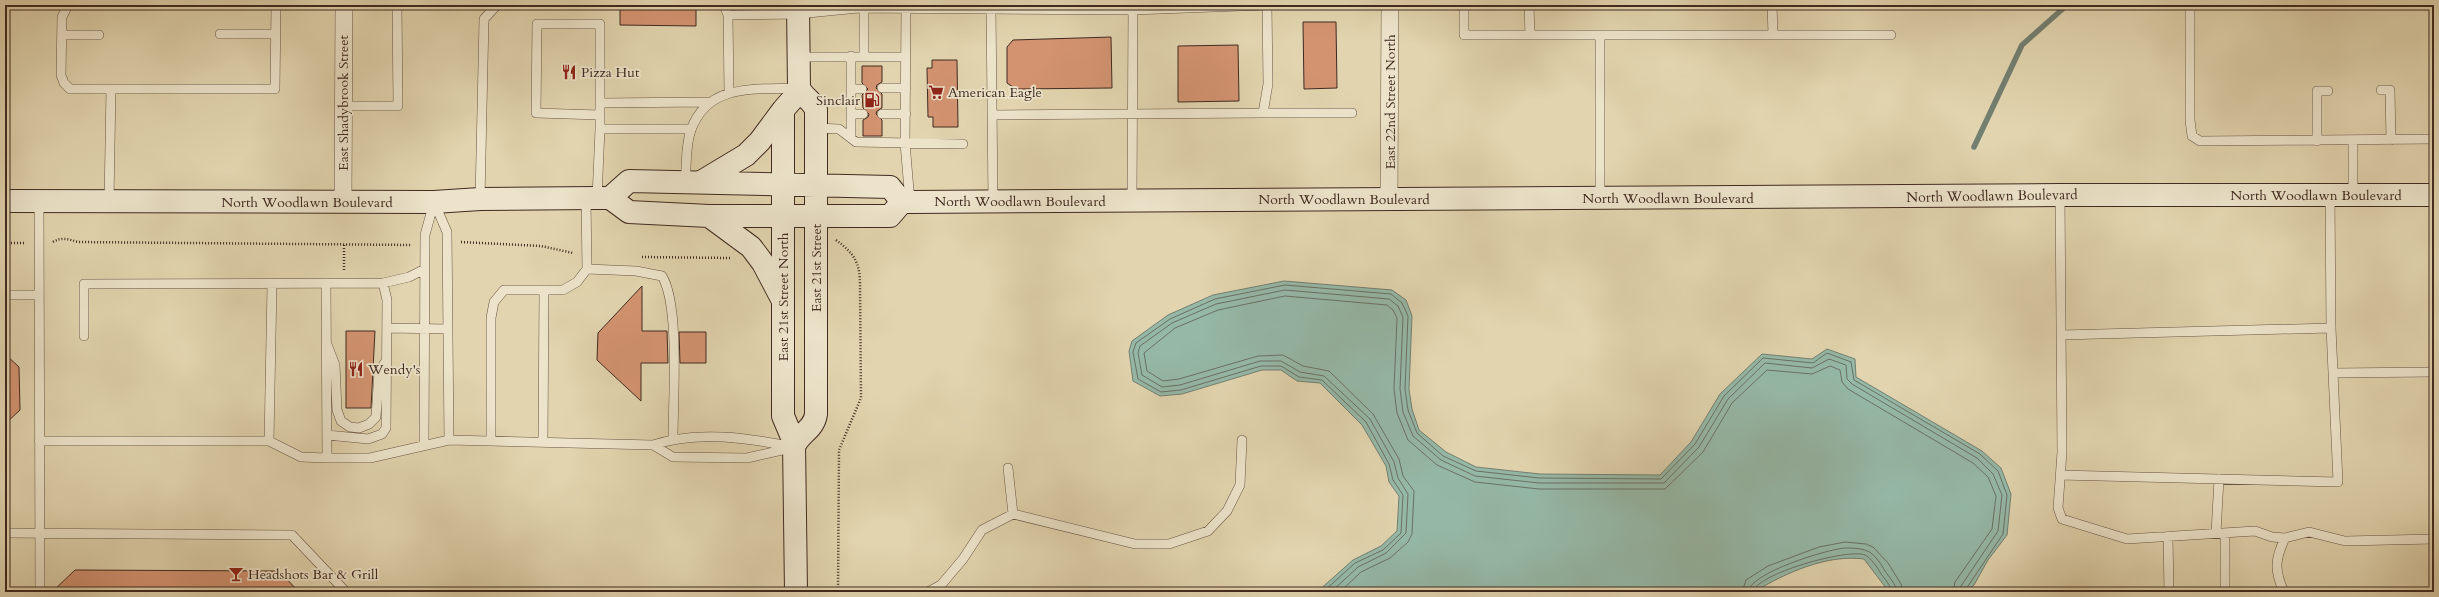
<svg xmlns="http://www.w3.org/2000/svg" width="2439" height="597" viewBox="0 0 2439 597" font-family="Cardo,serif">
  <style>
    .water { fill: #95b8a7; stroke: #737f71 }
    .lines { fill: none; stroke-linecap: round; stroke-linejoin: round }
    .shore { stroke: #6a7164; stroke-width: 1 }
    .stream { stroke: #737f71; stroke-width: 5.5 }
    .building { fill: #d39371; stroke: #402a20 }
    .service-casing { stroke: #685444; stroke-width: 10 }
    .minor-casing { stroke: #685444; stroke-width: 18 }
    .secondary-casing { stroke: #402a20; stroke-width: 24 }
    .path { stroke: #402a20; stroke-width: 2.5; stroke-dasharray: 1 2; stroke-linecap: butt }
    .service { stroke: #ece3ca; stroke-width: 9 }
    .minor { stroke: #ece3ca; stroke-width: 17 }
    .secondary { stroke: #ece3ca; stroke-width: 22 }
    .labels { text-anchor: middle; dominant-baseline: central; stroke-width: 3.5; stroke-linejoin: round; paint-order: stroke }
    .poi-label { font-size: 14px; fill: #402a20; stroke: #ece3ca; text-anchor: start }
    .street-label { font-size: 14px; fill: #402a20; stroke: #ece3ca }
  </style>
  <rect width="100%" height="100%" fill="#e1d4ae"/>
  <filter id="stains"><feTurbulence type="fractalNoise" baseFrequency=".005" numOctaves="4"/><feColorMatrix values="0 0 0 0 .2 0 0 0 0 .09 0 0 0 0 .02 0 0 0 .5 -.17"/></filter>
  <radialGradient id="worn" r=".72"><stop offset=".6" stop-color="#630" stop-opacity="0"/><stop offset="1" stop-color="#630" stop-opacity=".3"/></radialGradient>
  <path class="water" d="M1284 281 1392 290 1406 300 1412 316 1409 389 1412 409 1419 430 1446 452 1476 467 1540 474 1660 475 1691 442 1720 394 1762 354 1812 359 1827 349 1855 359 1856 377 1982 451 2001 468 2011 494 2007 535 1988 560 1974 585 1966 592H1889L1864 559C1827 554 1785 573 1754 592H1317L1353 560 1381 546 1397 531 1399 496 1389 482 1386 466 1362 425 1320 383 1297 381 1281 370H1262L1182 394 1160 396 1133 381 1129 351 1132 341 1168 315 1213 295Z"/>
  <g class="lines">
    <path class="shore" d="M1323 592 1355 563 1383 550 1401 533 1403 495 1393 480 1389 464 1366 422 1322 380 1299 377 1281 366H1261L1181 390 1161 392 1138 379 1133 352 1136 343 1170 319 1215 299 1285 285 1391 294 1402 303 1408 316 1405 389 1408 410 1417 433 1443 456 1476 471 1539 478 1661 479 1695 444 1724 396 1763 358 1813 363 1827 353 1851 362 1854 380 1980 454 1998 471 2007 495 2003 534 1964 592
      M1331 592 1358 567 1386 553 1406 533 1408 494 1398 478 1394 462 1370 419 1324 376 1300 372 1281 361H1260L1180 385 1162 387 1142 375 1138 353 1140 346 1172 323 1216 304 1285 290 1389 299 1398 306 1403 317 1400 389 1403 412 1413 436 1441 460 1475 476 1539 483H1664L1699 447 1728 399 1765 363 1812 368 1829 359 1846 365 1847 379 1852 384 1977 458 1993 474 2002 495 1998 531 1961 586 1959 592
      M1340 592 1361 572 1390 558 1408 542 1412 534 1414 491 1403 476 1399 459 1373 414 1329 371 1303 366 1283 355 1258 356 1179 379 1163 381 1147 371 1144 353 1175 328 1218 310 1285 296 1387 305 1393 310 1397 318 1394 389 1397 413 1408 440 1437 465 1475 482 1539 489H1665L1703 452 1732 403 1767 370 1812 374 1830 366 1840 370 1842 382 1848 389 1973 463 1988 477 1996 496 1992 529 1955 582 1953 592
      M1742 592 1746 580 1768 566 1819 547 1845 542 1866 544 1873 547 1888 563 1901 584 1903 592
      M1748 592C1749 573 1828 549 1845 548 1851 548 1861 548 1867 551 1874 553 1881 564 1885 571 1889 577 1896 584 1897 592
      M1753 592C1755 574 1848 548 1865 555 1871 558 1878 568 1881 574 1885 579 1891 586 1892 592"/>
    <path class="stream" d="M1974 147 2022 45 2067 5"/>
  </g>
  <path class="building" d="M620 5H696V26L620 25Z
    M1303 22H1336L1337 88 1304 89Z
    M1111 37 1112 88 1016 89 1007 83V47L1013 40Z
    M1238 45 1239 101 1178 102V46Z
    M932 60H957L958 127H933V117H928L927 68H932Z
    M862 66H882V82L877 85 876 88 882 94V108L877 111 876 114 882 120V136H863V120L868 117 869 114 863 108 862 95 868 89 862 83Z
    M642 286V331H667L668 363H641V401L597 360 598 333Z
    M346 331H375L371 408H346Z
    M679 332H706V363H680Z
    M5 354 19 367 20 410 5 424Z
    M75 570 279 571 299 592H52Z"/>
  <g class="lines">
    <g class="service-casing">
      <path id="service" d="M68 5 62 17 61 75 64 83 70 89H275L276 5
        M724 5 728 15
        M1267 5H1296
        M1464 5V35H1773L1772 5
        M1529 5 1530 35
        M2190 5V120L2192 136 2200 141 2434 139
        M864 8V56
        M906 9 905 143 910 202
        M991 9 993 201
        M220 34H276
        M62 35H99
        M1600 35V198
        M1773 35H1891
        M798 57H905
        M882 88H906
        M851 89H862
        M2381 90H2390L2391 140
        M729 91 728 15 798 14 858 8 1133 10 1267 5 1268 84 1263 113 992 115
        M600 103 708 102
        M343 106H398L397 5
        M1263 113H1352
        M851 114H863
        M882 114H906
        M600 115 536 113 537 24H600V129
        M817 128 839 129 856 142 963 144
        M851 138V56
        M2317 141V91H2328
        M685 182C687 166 685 146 691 130 708 82 757 90 799 88
        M2060 195 2062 452 2058 508 2062 519 2127 539 2255 531 2272 537 2285 538 2309 532 2345 541 2434 539
        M2353 195V140
        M597 198 600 129H691
        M480 199 484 19 497 5
        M1132 200 1133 6
        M39 201 40 592
        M109 201 111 89
        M434 202 447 232 449 440
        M587 269 636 271 662 276C680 305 673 400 673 438
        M326 283 327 458
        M5 295H39
        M387 328 448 329
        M2061 335 2331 328
        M84 336V284L383 283 409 277 425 269
        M326 342 335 365 337 410 341 421 350 427 359 428 369 424 376 417 379 371 386 361
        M2333 373 2434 372
        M327 435 368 439 382 434 386 428 387 300 383 283
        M39 441H269L301 457 327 458H370L449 440 653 445C698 430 748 438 794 447
        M269 441 272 284
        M491 441V318L494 302 504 290H563L577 282 587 269 586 198
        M543 441 544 290
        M424 445 425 235 434 202
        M653 445 673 457 747 458 791 448
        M1008 468 1013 514
        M2060 475 2338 482 2331 328 2330 195
        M5 533 292 535 346 592
        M2216 533 2219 479
        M2168 536 2169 592
        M928 592 941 585 963 559 982 530 1013 514 1135 544H1169L1208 531 1227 511 1240 485 1242 440
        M2225 592V533
        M2284 592C2274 570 2275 559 2285 538"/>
    </g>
    <g class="minor-casing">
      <path id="minor" d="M1389 199 1390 5
        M343 202 344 5"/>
    </g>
    <g class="secondary-casing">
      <path id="secondary" d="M701 182 746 155 760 141 783 110
        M610 198 629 212 709 216H890L902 202H910L2060 195H2434
        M5 201 434 202 480 199 597 198H610L629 181 890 187 902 202
        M709 216 751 247 763 263 782 299
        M794 447C799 433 814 430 816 414V110C813 101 803 97 799 88
        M796 592 794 442 783 416V110L796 95 799 88 798 5"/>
    </g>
    <path class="path" d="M836 240C855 254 860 263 860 286L861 398 839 450 838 592
      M53 242C61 237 68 239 78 242L412 245
      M461 242 541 246 573 253
      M5 243H26
      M344 245V270
      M642 257 731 258"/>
    <use href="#service" class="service"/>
    <use href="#minor" class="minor"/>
    <use href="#secondary" class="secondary"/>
  </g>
  <defs>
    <g id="restaurant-bare" transform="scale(1.2)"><path d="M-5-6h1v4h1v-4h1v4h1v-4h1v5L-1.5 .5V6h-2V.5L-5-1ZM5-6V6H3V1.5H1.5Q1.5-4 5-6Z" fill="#8f2418" stroke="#ece3ca" stroke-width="2.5" paint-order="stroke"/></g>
    <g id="supermarket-bare" transform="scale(1.2)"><path d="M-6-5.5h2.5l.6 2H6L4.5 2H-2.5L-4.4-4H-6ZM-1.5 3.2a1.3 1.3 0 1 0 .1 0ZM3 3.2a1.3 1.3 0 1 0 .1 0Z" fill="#8f2418" stroke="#ece3ca" stroke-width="2.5" paint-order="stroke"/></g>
    <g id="fuel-bare" transform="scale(1.2)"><path d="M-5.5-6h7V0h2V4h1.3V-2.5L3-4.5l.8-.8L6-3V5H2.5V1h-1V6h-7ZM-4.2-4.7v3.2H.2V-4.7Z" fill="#8f2418" stroke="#ece3ca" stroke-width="2.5" paint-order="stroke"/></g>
    <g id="bar-bare" transform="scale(1.2)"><path d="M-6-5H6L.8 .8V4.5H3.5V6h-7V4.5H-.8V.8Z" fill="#8f2418" stroke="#ece3ca" stroke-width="2.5" paint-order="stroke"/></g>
  </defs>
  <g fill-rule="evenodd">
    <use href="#restaurant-bare" x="569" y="72"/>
    <use href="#supermarket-bare" x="936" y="92"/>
    <use href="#fuel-bare" x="872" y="100"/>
    <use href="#restaurant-bare" x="356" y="369"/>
    <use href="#bar-bare" x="236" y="574"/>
  </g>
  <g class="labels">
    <g class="poi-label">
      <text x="581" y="72">Pizza Hut</text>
      <text x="948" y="92">American Eagle</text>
      <text x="860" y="100" text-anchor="end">Sinclair</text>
      <text x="368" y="369">Wendy's</text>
      <text x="248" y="574">Headshots Bar &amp; Grill</text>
    </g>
    <g class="street-label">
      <text transform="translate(1390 102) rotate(-90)">East 22nd Street North</text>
      <text transform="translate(343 103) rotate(-90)">East Shadybrook Street</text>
      <text x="2316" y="195">North Woodlawn Boulevard</text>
      <text transform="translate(1992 196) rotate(-1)">North Woodlawn Boulevard</text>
      <text x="1668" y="198">North Woodlawn Boulevard</text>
      <text x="1344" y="199">North Woodlawn Boulevard</text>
      <text x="1020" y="201">North Woodlawn Boulevard</text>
      <text x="307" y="202">North Woodlawn Boulevard</text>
      <text transform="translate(816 268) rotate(-90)">East 21st Street</text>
      <text transform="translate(783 297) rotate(-90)">East 21st Street North</text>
    </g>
  </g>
  <rect width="2439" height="597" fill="none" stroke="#e1d4ae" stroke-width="20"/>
  <rect x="6" y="6" width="2427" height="585" fill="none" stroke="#402a20" stroke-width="2"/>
  <rect x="10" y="10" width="2419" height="577" fill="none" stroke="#402a20"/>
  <rect width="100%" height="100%" filter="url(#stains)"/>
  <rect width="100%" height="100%" fill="url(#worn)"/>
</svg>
